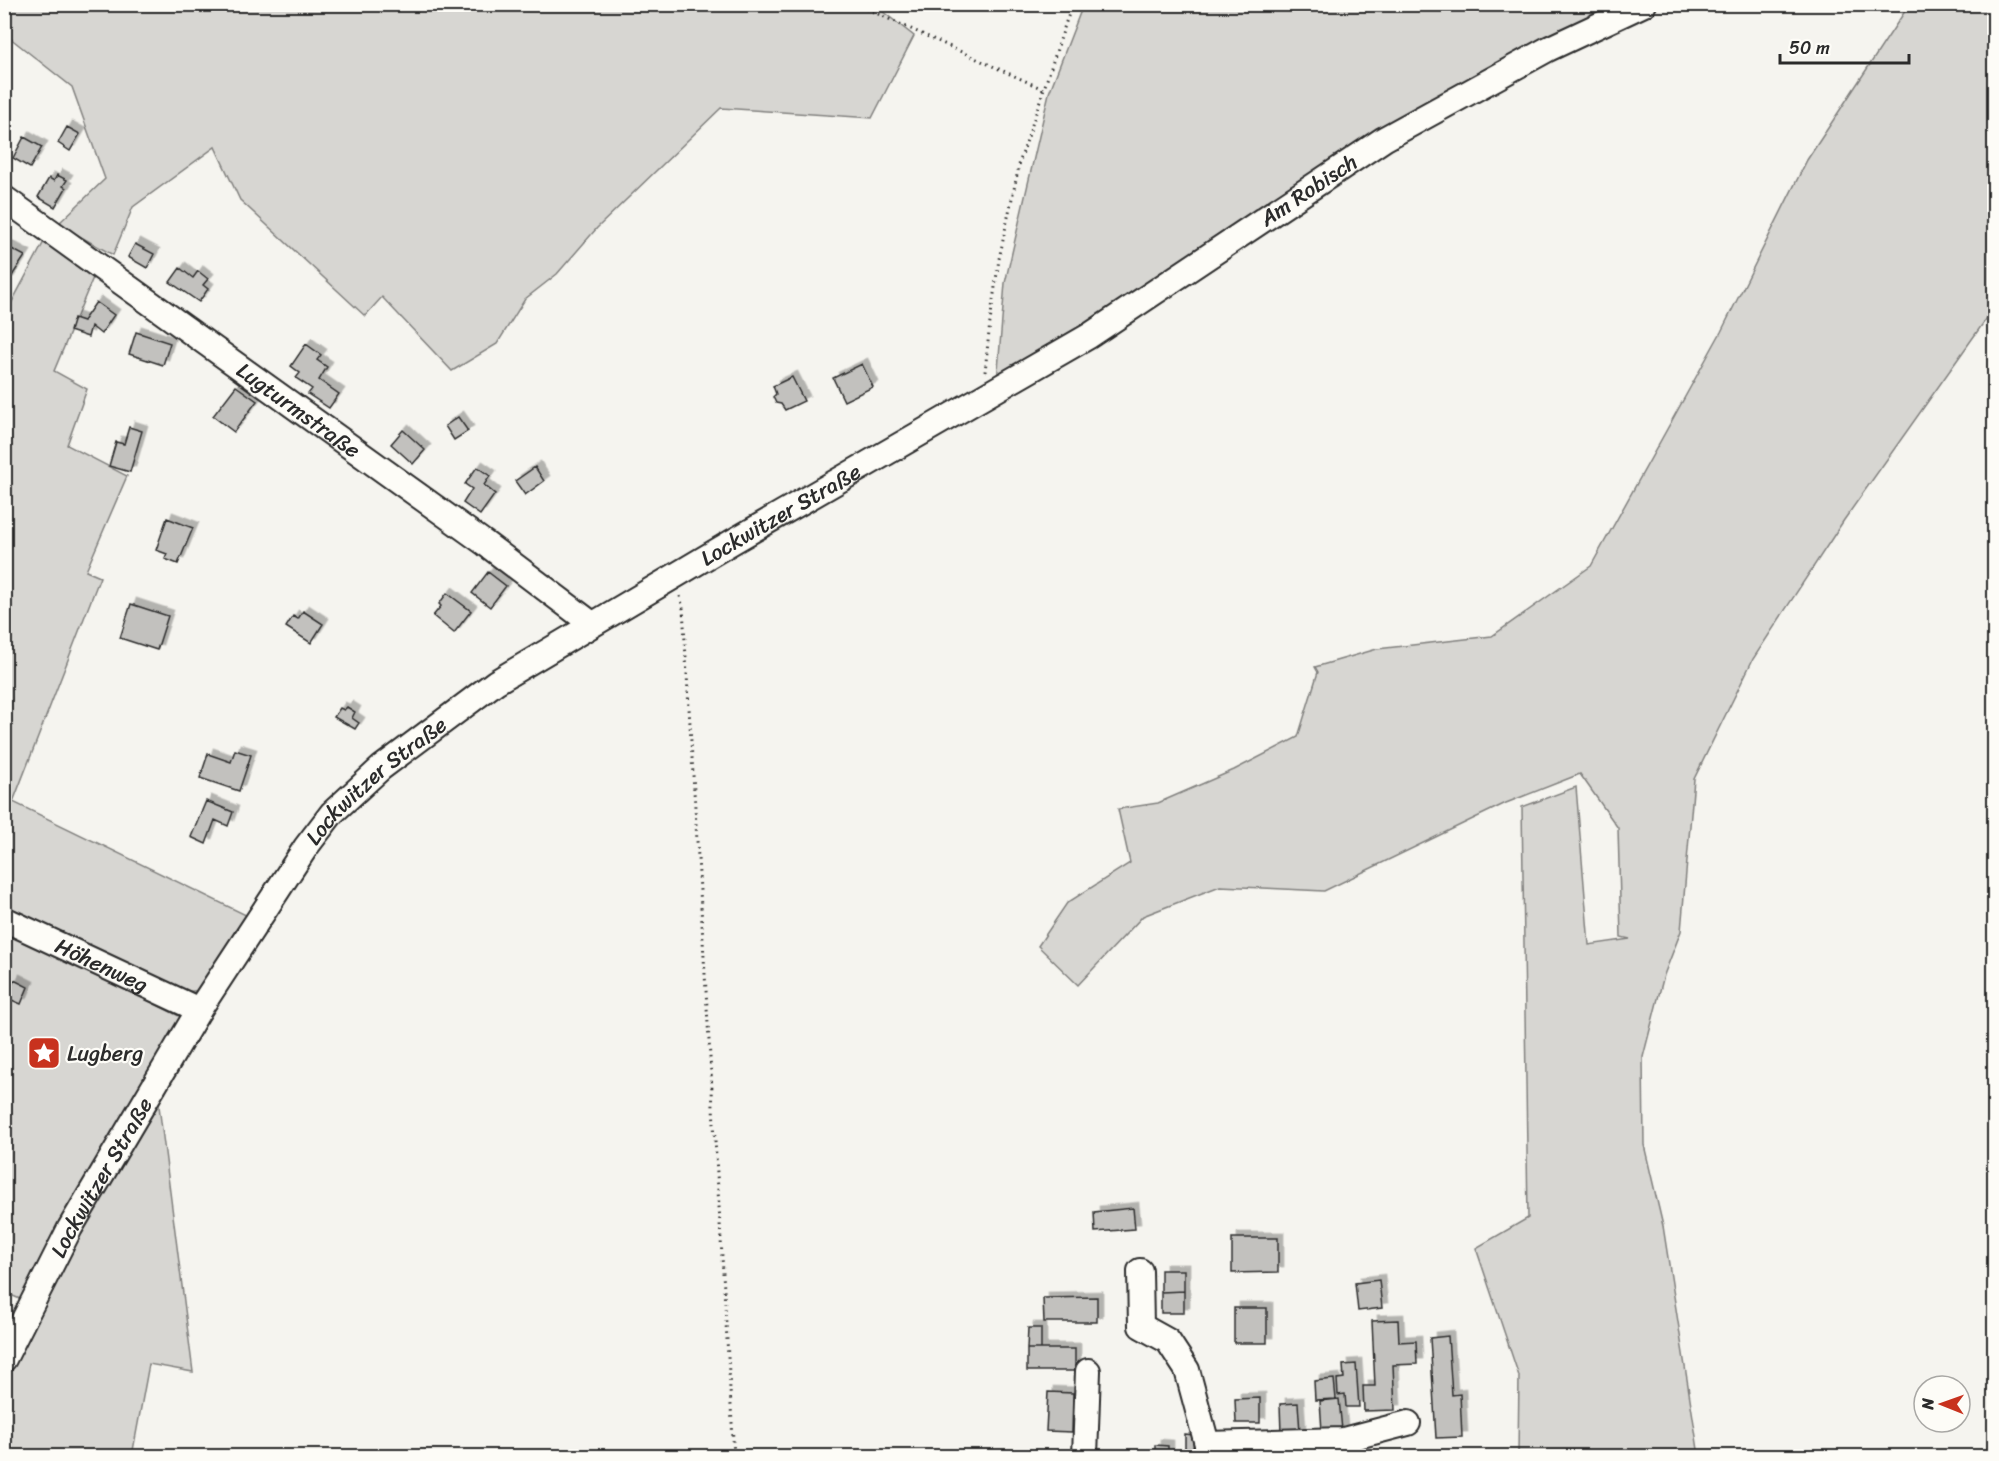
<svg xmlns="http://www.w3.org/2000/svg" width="1999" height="1461" viewBox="0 0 1999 1461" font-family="Sriracha,sans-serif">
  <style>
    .green { fill: #d7d6d2; stroke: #81807e; stroke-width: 1.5 }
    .building { fill: #c2c1be; stroke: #2b2b2b; stroke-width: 1.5; filter: url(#shadow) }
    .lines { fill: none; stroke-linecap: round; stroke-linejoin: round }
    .minor-casing { stroke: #2b2b2b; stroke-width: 28 }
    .path { stroke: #2b2b2b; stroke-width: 3; stroke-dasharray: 1.5 4.5; stroke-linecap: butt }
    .minor { stroke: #fdfcf7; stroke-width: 24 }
    .labels { text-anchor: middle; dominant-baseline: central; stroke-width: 4.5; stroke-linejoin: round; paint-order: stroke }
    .street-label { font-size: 22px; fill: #2b2b2b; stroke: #fdfcf7 }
    .poi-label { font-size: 22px; fill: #2b2b2b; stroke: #fdfcf7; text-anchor: start }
  </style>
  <defs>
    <filter id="shadow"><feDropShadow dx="5.5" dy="-5.5" stdDeviation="0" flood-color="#0004"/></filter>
  </defs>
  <rect width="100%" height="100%" fill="#f5f4ef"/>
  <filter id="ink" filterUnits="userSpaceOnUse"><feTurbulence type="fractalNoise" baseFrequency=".0167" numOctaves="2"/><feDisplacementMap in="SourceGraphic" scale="12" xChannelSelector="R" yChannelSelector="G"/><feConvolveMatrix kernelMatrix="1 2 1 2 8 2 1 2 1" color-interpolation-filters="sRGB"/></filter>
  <g filter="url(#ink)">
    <path class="green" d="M873 4 914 36 872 118 721 108 597 228 557 274 525 299 497 344 452 371 382 297 365 316 240 200 215 147 133 207 113 255 58 224 105 179 72 87 5 34 4 5Z
      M1083 5H1637L1437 104 997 382 1005 283 1049 93Z
      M1909 5H1994V308L1844 520 1753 659 1694 779 1681 931 1664 975 1643 1057 1644 1145 1663 1226 1699 1456H1518L1519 1376 1476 1248 1528 1218 1522 807 1576 787 1589 945 1630 939 1621 937 1618 828 1580 774 1506 803 1324 891 1220 886 1143 916 1078 985 1038 946 1067 903 1130 863 1118 809 1158 803 1234 770 1298 737 1318 672 1315 667 1377 649 1492 636 1591 566 1721 332 1807 160Z
      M46 238 97 268 54 371 87 389 67 445 127 476 86 571 100 577 13 802 250 917 203 990 173 993 5 916V315Z
      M4 928 181 1017 184 1032 22 1300 4 1292Z
      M158 1098 193 1372 149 1364 132 1456H5L4 1376 77 1231Z"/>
    <path class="building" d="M67 127 80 134 70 151 58 143Z
      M24 137 42 147 30 168 13 158Z
      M57 175 67 180 63 186 66 188 55 207 38 197 49 178 54 181Z
      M135 244 154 254 147 268 128 257Z
      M4 245 25 256 8 282 4 280Z
      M180 268 193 278 198 271 208 279 203 285 208 289 199 302 170 282Z
      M96 302 114 315 101 334 91 326 88 337 70 331 74 318 83 321Z
      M136 332 170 343 163 365 129 354Z
      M306 344 321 355 317 360 327 367 319 380 339 394 329 408 308 394 312 389 296 378 300 373 291 366Z
      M862 364 873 387 844 401 833 378Z
      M792 377 804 401 785 410 781 404 776 403 773 397 776 394 773 386Z
      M236 386 257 401 234 432 213 416Z
      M458 417 468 431 454 440 445 426Z
      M129 427 142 431 130 472 109 466 116 442 124 444Z
      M403 430 425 450 413 464 391 444Z
      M477 467 490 476 484 485 495 494 480 515 463 503 472 489 465 484Z
      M535 467 544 481 525 495 515 481Z
      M167 518 193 528 178 564 165 559 167 554 156 550Z
      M488 572 506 586 490 607 472 593Z
      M447 593 471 611 454 633 433 616 441 606 439 604Z
      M131 604 168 616 157 650 120 638Z
      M303 611 323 624 311 643 286 627 293 616 298 619Z
      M347 707 355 712 352 718 359 723 355 729 334 717 340 708 344 710Z
      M235 750 251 755 239 791 200 778 208 754 231 762Z
      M206 801 233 812 228 826 215 820 206 844 191 837Z
      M14 980 28 987 21 1004 7 998Z
      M1133 1208 1135 1229 1095 1232 1094 1212Z
      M1232 1238H1278V1272L1232 1273Z
      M1161 1270H1184V1291L1161 1292Z
      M1379 1280 1382 1308 1358 1311 1355 1283Z
      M1184 1291V1313H1161V1292Z
      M1097 1297V1322H1044L1043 1298Z
      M1234 1308H1267V1343H1234Z
      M1398 1320 1399 1342 1416 1341 1417 1364 1393 1365 1395 1410 1364 1411 1363 1386H1375L1372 1321Z
      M1028 1328H1041V1349H1027Z
      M1448 1336 1452 1395 1460 1394 1462 1437 1436 1438 1430 1338Z
      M1027 1349H1075V1371H1027Z
      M1356 1364 1359 1407H1346L1345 1394 1338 1395 1337 1379 1344 1378 1343 1365Z
      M1334 1379 1336 1399 1315 1400 1314 1381Z
      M1048 1392 1073 1393 1072 1432 1046 1431Z
      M1260 1398V1423H1236L1235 1399Z
      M1339 1399 1342 1430 1322 1431 1320 1401Z
      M1298 1403 1300 1432 1281 1433 1280 1404Z
      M1185 1434 1194 1435 1193 1450H1185Z
      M1155 1445 1168 1446V1456H1155Z"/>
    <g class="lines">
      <g class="minor-casing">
        <g id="minor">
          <path id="s1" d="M4 198 486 544 592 624"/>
          <path id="s2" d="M4 919 199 1010"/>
          <path d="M1140 1271 1141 1326 1168 1341 1187 1370 1207 1444"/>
          <path id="s3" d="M4 1359 70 1228 199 1010 306 847 332 813 381 768 496 682 732 542 1089 336 1384 139 1548 49 1644 4"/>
          <path d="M1085 1456 1088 1371"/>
          <path d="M1207 1456V1444L1343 1440 1408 1423"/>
        </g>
      </g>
      <path class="path" d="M856 4 1043 89
        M985 372 990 322 999 259 1020 161 1067 19 1073 4
        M680 596 683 608 734 1456"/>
      <use href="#minor" class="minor"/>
    </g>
  </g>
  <defs>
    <g id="sight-square" transform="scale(1.725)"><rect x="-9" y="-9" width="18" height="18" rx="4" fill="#c8321e" stroke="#fdfcf7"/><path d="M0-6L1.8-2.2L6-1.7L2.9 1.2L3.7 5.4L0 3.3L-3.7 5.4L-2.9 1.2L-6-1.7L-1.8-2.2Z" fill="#fff"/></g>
  </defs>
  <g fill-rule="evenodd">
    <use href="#sight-square" x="44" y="1053"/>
  </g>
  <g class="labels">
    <g class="street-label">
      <text stroke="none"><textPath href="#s3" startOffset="1798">Am Robisch</textPath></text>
      <text stroke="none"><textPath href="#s1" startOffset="363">Lugturmstraße</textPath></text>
      <text stroke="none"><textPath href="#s3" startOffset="1178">Lockwitzer Straße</textPath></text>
      <text stroke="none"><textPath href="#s3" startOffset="692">Lockwitzer Straße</textPath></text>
      <text stroke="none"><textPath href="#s2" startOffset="108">Höhenweg</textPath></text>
      <text stroke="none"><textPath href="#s3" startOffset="206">Lockwitzer Straße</textPath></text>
    </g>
    <g class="poi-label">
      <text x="67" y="1053">Lugberg</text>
    </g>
  </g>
  <rect width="1999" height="1461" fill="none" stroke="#fdfcf7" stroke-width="24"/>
  <rect x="12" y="12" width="1975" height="1437" fill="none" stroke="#2b2b2b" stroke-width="2" filter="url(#ink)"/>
  <g transform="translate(1942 1404) rotate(271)"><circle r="28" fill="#fdfcf7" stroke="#a9a8a5" stroke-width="1.5"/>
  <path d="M0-4.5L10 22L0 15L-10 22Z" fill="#c8321e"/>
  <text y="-9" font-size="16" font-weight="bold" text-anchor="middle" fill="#2b2b2b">N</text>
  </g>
  <path d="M1780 54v9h129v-9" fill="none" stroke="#2b2b2b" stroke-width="3"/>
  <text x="1789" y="54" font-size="18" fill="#2b2b2b" stroke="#fdfcf7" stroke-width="4.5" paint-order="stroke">50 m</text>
</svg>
